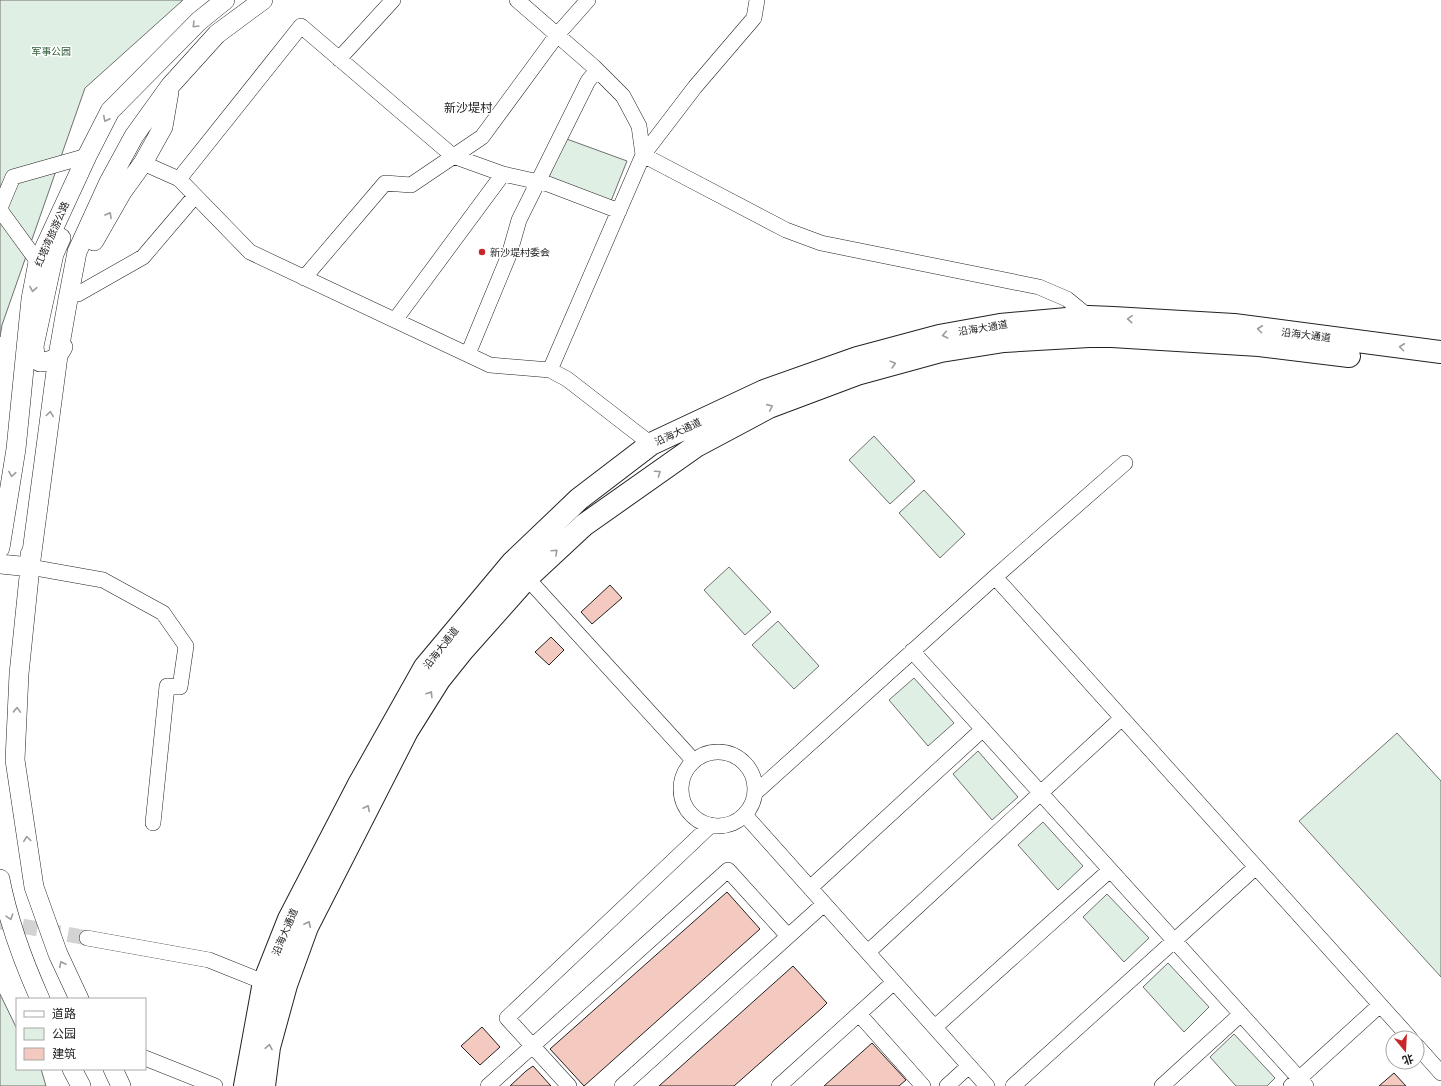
<svg xmlns="http://www.w3.org/2000/svg" width="1441" height="1086" viewBox="0 0 1441 1086" font-family="Raleway,'Noto Sans SC',sans-serif">
  <style>
    .green { fill: #e0efe3; stroke: #6f6f6f }
    .building { fill: #f3c9c0; stroke: #222 }
    .lines { fill: none; stroke-linecap: round; stroke-linejoin: round }
    .minor-tunnel { stroke: #d3d3d3; stroke-width: 15; stroke-dasharray: 15 8; stroke-linecap: butt }
    .minor-casing { stroke: #222; stroke-width: 16 }
    .major-casing { stroke: #222; stroke-width: 20 }
    .highway-casing { stroke: #222; stroke-width: 24 }
    .minor { stroke: #fff; stroke-width: 15 }
    .major { stroke: #fff; stroke-width: 19 }
    .highway { stroke: #fff; stroke-width: 22 }
    .oneway { stroke: #9c9c9c }
    .poi-dot { fill: #c62828; stroke: #fff; stroke-width: 1.5 }
    .labels { text-anchor: middle; dominant-baseline: central; stroke-width: 3; stroke-linejoin: round; paint-order: stroke }
    .park-label { font-size: 10px; fill: #2f5e38; stroke: #fff }
    .street-label { font-size: 10px; fill: #222; stroke: #fff }
    .poi-label { font-size: 10px; fill: #222; stroke: #fff; text-anchor: start }
    .quarter-label { font-size: 12px; fill: #222; stroke: #fff }
  </style>
  <rect width="100%" height="100%" fill="#fff"/>
  <path class="green" d="M0 0H183L85 88 2 325 0 337Z
    M564 138 627 161 611 201 549 177Z
    M874 436 915 481 890 504 849 460Z
    M924 490 965 534 940 558 899 513Z
    M729 567 771 612 745 635 704 590Z
    M778 621 819 666 794 689 752 645Z
    M914 678 954 723 928 746 889 700Z
    M1397 733 1441 781V977L1299 821Z
    M978 751 1018 797 992 820 953 774Z
    M1043 822 1083 866 1058 890 1018 845Z
    M1107 894 1149 938 1124 962 1083 917Z
    M1168 963 1209 1007 1184 1032 1143 987Z
    M0 994 17 1029V1069H41L46 1086H0Z
    M1234 1034 1275 1078 1267 1086H1236L1210 1057Z"/>
  <path class="building" d="M610 585 622 598 592 624 581 612Z
    M551 637 564 650 549 665 535 652Z
    M727 892 760 929 584 1086 550 1049Z
    M793 966 827 1003 821 1009 734 1086H659Z
    M482 1027 500 1047 480 1065 461 1046Z
    M872 1043 906 1080 899 1086H824Z
    M533 1066 551 1086H510L526 1071Z
    M1394 1073 1406 1086H1379Z"/>
  <g class="lines">
    <path class="minor-tunnel" d="M0 922 87 938"/>
    <g class="minor-casing">
      <path id="minor" d="M517 0 594 67 623 96 639 126 643 155 786 230 821 243 1039 287 1067 299 1089 317
        M339 59 393 0
        M143 163 179 179 250 252 490 365 550 370 567 379 651 444
        M179 179 301 26 453 156 503 174 548 184 619 211
        M0 208 13 177 87 156
        M0 210 38 262
        M304 278 385 183 411 185 482 137 557 35 588 0
        M78 294 143 257 195 196
        M395 320 503 174
        M468 354 509 255 519 220 588 81 597 70
        M550 370 643 155 695 87 754 18 757 0
        M30 567 103 580 163 613 186 646 180 687 167 686 153 823
        M995 577 1410 1038
        M527 578 693 760
        M912 651 1306 1086
        M681 789a37 37 0 1 1 74 0a37 37 0 1 1-74 0Z
        M755 793 995 577 1125 463
        M745 815 987 1086
        M810 888 983 729
        M87 938 209 960 264 982
        M868 952 1122 718
        M859 1014 923 1086
        M935 1027 1110 870
        M1417 1046 1441 1073
        M145 1058 215 1086
        M488 1086 728 870 788 936
        M569 1086 507 1018 711 825
        M622 1086 824 904
        M779 1086 894 982
        M947 1086 969 1066
        M1013 1086 1256 867
        M1162 1086 1241 1014
        M1291 1086 1380 1005"/>
    </g>
    <g class="major-casing">
      <path id="major" d="M61 238 54 254 34 346 35 356 40 362C54 361 57 358 63 347
        M94 241 122 192 143 163 163 127 169 92
        M0 548 16 449 31 299 38 262 87 156 110 111 199 21 225 0
        M0 564 30 567V554
        M0 879C8 920 23 961 40 999
        M79 999 58 954 34 887 15 760 19 674 30 567 58 356 68 299 77 252 109 182 134 136 170 86 217 34 263 0
        M72 1069 81 1086
        M113 1069 121 1086"/>
    </g>
    <g class="highway-casing">
      <path id="highway" d="M245 1086 264 982 289 919 358 786 425 667 512 563 579 499 651 444 764 391 857 358 939 336 1000 325 1089 317 1113 318 1234 325 1441 352
        M264 1086 269 1047 286 985 307 927 407 731 439 680 463 650 527 578 584 525 696 446 769 407 857 374 941 351 1004 341 1089 336H1112L1259 345 1349 356"/>
    </g>
    <use href="#minor" class="minor"/>
    <use href="#major" class="major"/>
    <use href="#highway" class="highway"/>
  </g>
  <defs><path id="oneway-chevron" d="M-2-3.5L2.5 0L-2 3.5" fill="none" stroke-width="1.6" stroke-linecap="round" stroke-linejoin="round"/></defs>
  <g class="oneway">
    <use href="#oneway-chevron" transform="translate(195 25) rotate(135)"/>
    <use href="#oneway-chevron" transform="translate(106 119) rotate(117)"/>
    <use href="#oneway-chevron" transform="translate(109 215) rotate(-61)"/>
    <use href="#oneway-chevron" transform="translate(33 289) rotate(100)"/>
    <use href="#oneway-chevron" transform="translate(1130 319) rotate(-176)"/>
    <use href="#oneway-chevron" transform="translate(1260 329) rotate(-173)"/>
    <use href="#oneway-chevron" transform="translate(945 335) rotate(169)"/>
    <use href="#oneway-chevron" transform="translate(1402 347) rotate(-173)"/>
    <use href="#oneway-chevron" transform="translate(893 364) rotate(-15)"/>
    <use href="#oneway-chevron" transform="translate(770 407) rotate(-24)"/>
    <use href="#oneway-chevron" transform="translate(50 414) rotate(-82)"/>
    <use href="#oneway-chevron" transform="translate(658 473) rotate(-35)"/>
    <use href="#oneway-chevron" transform="translate(12 474) rotate(99)"/>
    <use href="#oneway-chevron" transform="translate(555 552) rotate(-43)"/>
    <use href="#oneway-chevron" transform="translate(430 694) rotate(-58)"/>
    <use href="#oneway-chevron" transform="translate(17 710) rotate(-88)"/>
    <use href="#oneway-chevron" transform="translate(367 808) rotate(-63)"/>
    <use href="#oneway-chevron" transform="translate(27 839) rotate(-98)"/>
    <use href="#oneway-chevron" transform="translate(10 917) rotate(72)"/>
    <use href="#oneway-chevron" transform="translate(308 924) rotate(-65)"/>
    <use href="#oneway-chevron" transform="translate(62 964) rotate(-116)"/>
    <use href="#oneway-chevron" transform="translate(269 1047) rotate(-79)"/>
  </g>
  <circle class="poi-dot" cx="482" cy="252" r="4"/>
  <g class="labels">
    <g class="park-label">
      <text x="51" y="51">军事公园</text>
    </g>
    <g class="street-label">
      <text transform="translate(52 234) rotate(-66)">红塔湾旅游公路</text>
      <text transform="translate(983 328) rotate(-9)">沿海大通道</text>
      <text transform="translate(1306 335) rotate(7)">沿海大通道</text>
      <text transform="translate(678 432) rotate(-25)">沿海大通道</text>
      <text transform="translate(441 648) rotate(-52)">沿海大通道</text>
      <text transform="translate(285 932) rotate(-67)">沿海大通道</text>
    </g>
    <g class="poi-label">
      <text x="490" y="252">新沙堤村委会</text>
    </g>
    <g class="quarter-label">
      <text x="468" y="108">新沙堤村</text>
    </g>
  </g>
  <rect x="16" y="998" width="130" height="72" fill="#ffffff" stroke="#a7a7a7"/>
  <rect x="24" y="1011" width="20" height="6" fill="#ffffff" stroke="#a7a7a7"/>
  <text x="52" y="1018" font-size="12" fill="#222222">道路</text>
  <rect x="24" y="1028" width="20" height="12" fill="#e0efe3" stroke="#a7a7a7"/>
  <text x="52" y="1038" font-size="12" fill="#222222">公园</text>
  <rect x="24" y="1048" width="20" height="12" fill="#f3c9c0" stroke="#a7a7a7"/>
  <text x="52" y="1058" font-size="12" fill="#222222">建筑</text>
  <g transform="translate(1405 1050) rotate(162)"><circle r="19" fill="#ffffff" stroke="#a7a7a7"/>
  <path d="M0-3L7 15L0 10L-7 15Z" fill="#c62828"/>
  <text y="-6" font-size="11" font-weight="bold" text-anchor="middle" fill="#222222">北</text>
  </g>
</svg>
